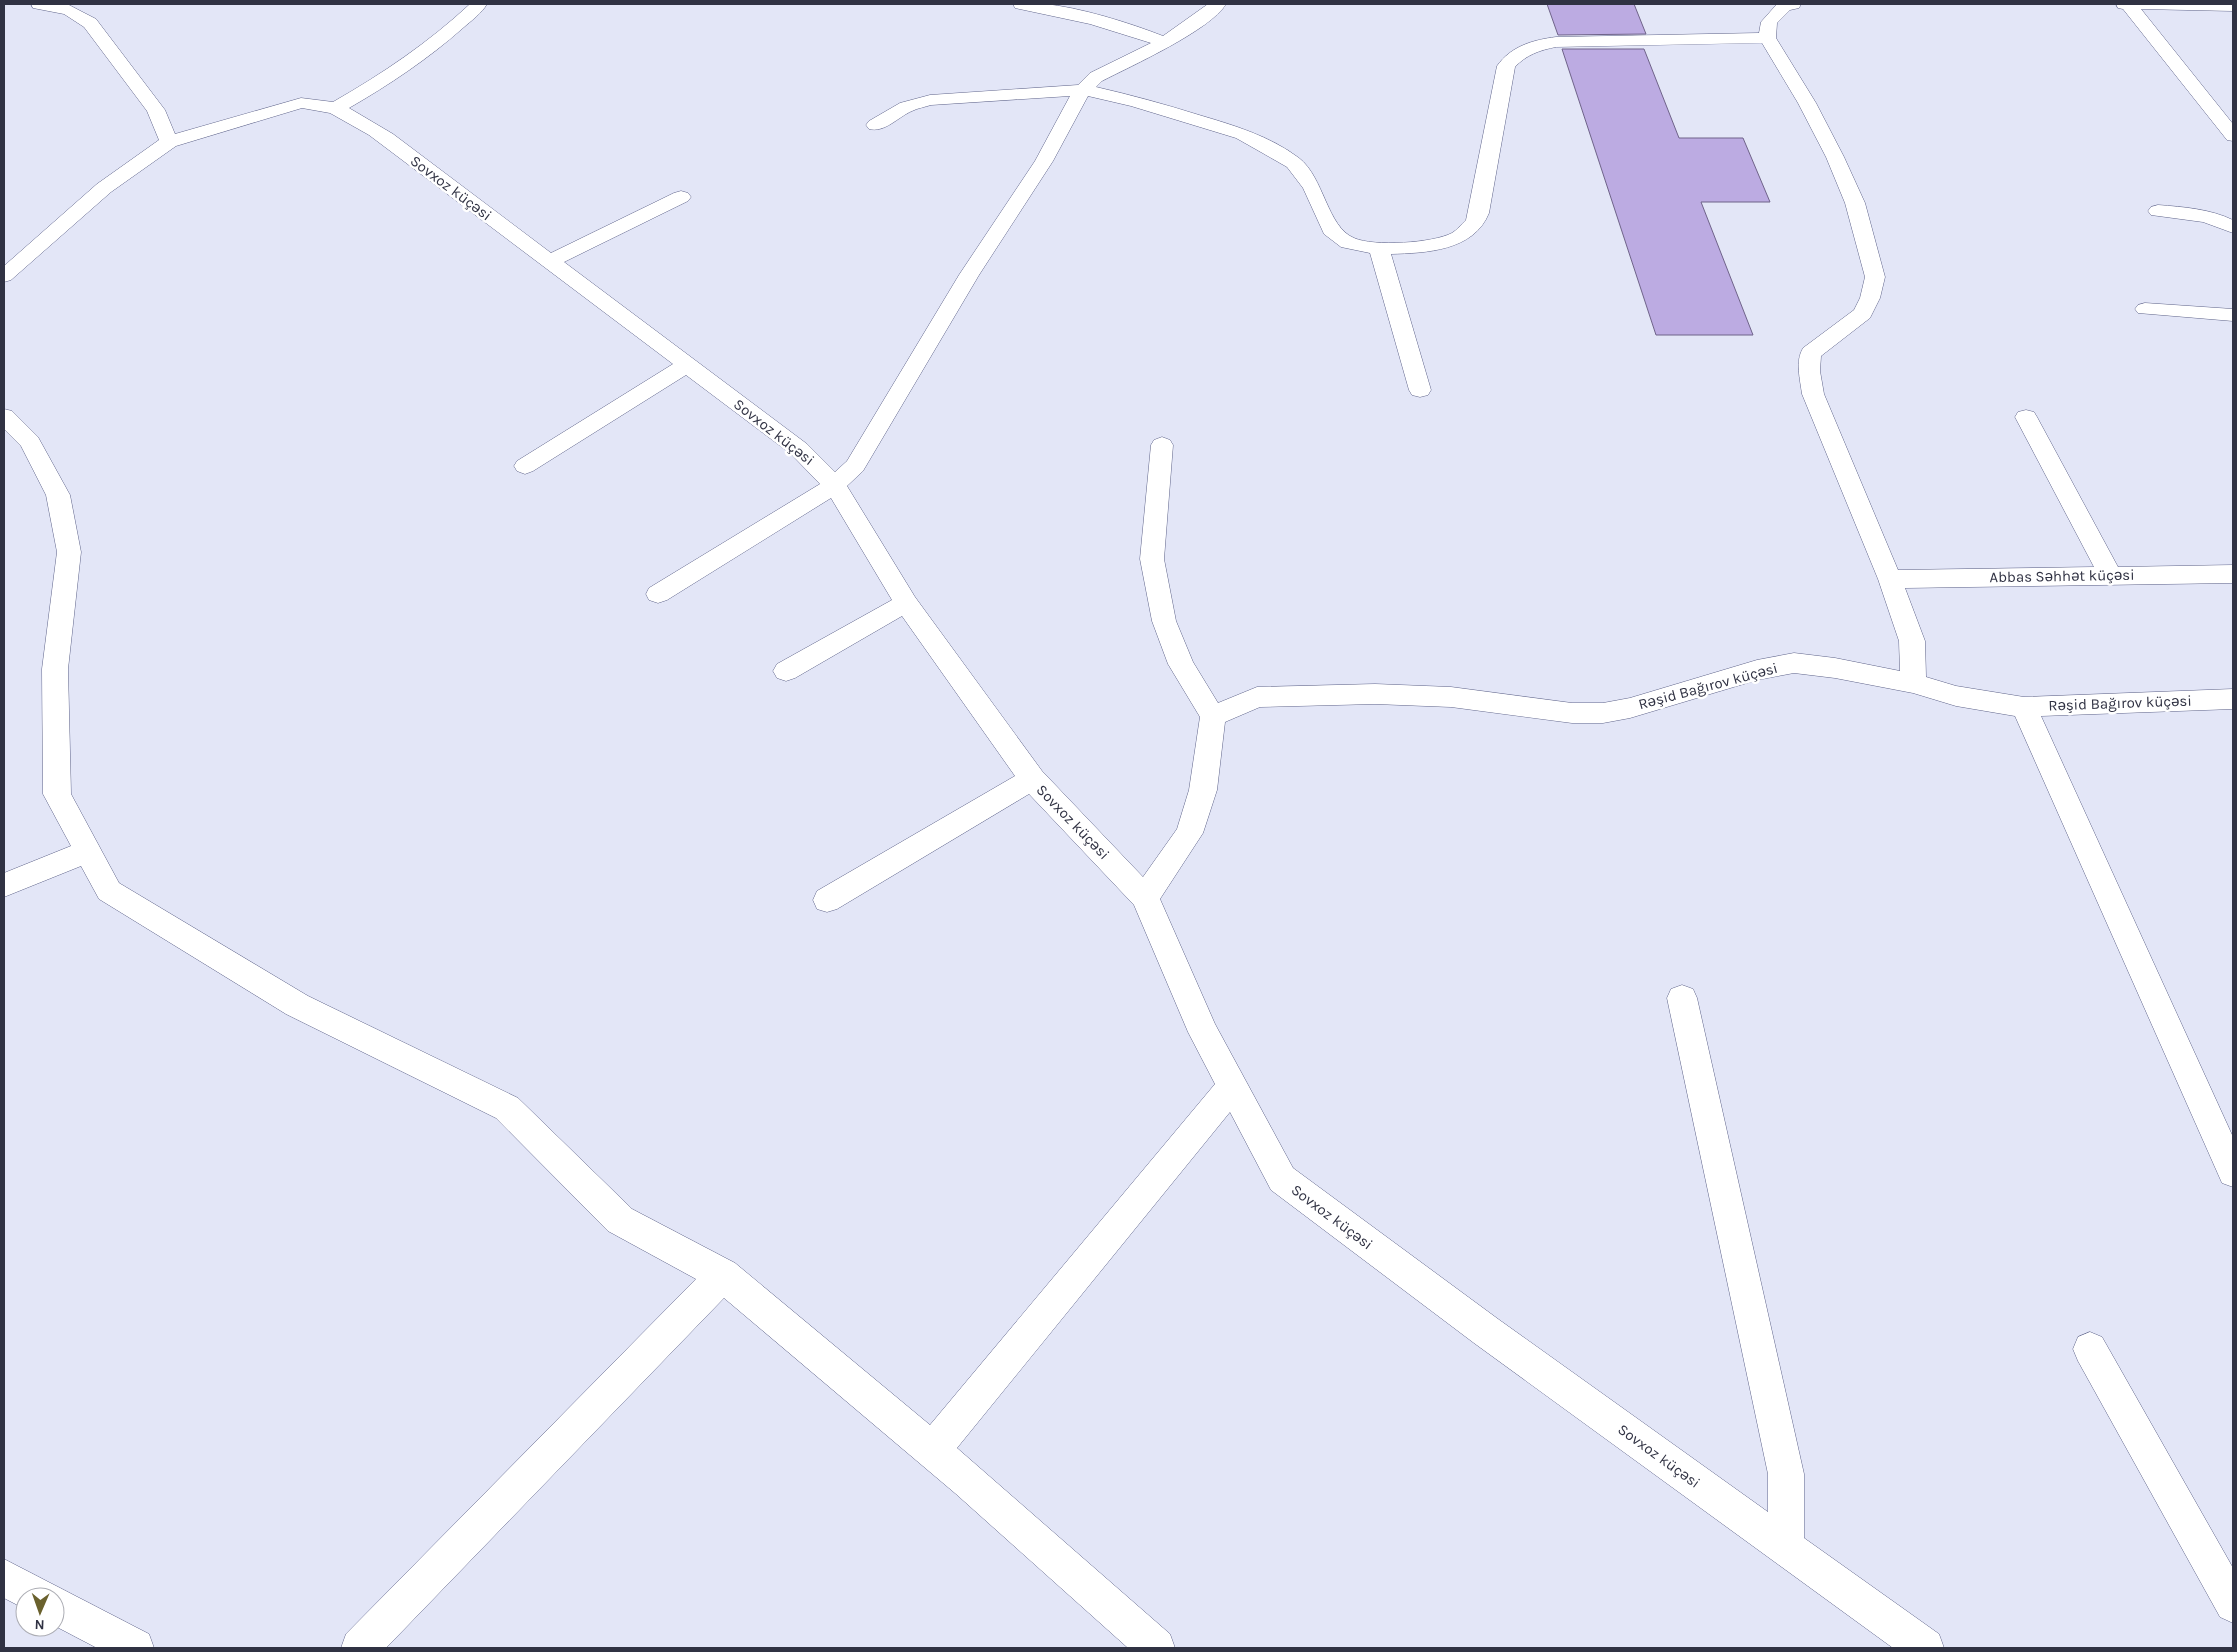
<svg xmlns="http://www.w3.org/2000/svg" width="2237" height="1652" viewBox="0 0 2237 1652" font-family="Karla,sans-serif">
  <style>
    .building { fill: #bcabe2; stroke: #6f6389 }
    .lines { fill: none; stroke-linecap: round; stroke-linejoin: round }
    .minor-casing { stroke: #5f648a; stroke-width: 1 }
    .minor { fill: #fff; fill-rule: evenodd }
    .labels { text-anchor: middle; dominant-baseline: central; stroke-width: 5; stroke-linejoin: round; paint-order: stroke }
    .street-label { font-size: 15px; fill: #303243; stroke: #fff }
  </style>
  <rect width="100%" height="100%" fill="#e3e6f7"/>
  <path class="building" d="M1547 4H1634L1646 34 1558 35Z
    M1562 49H1644L1679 138H1743L1770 202H1701L1753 335H1656Z"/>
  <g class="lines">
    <g class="minor-casing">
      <path id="minor" d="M31 4 69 5 96 19 165 110 175 134 301 98 333 102C382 74 428 43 470 4H487C482 13 471 21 463 28 428 59 389 85 349 108L393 134 551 253 674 193 681 191 688 193 691 197 688 201 564 262 807 444 835 472 847 461 959 275 1035 161 1070 96 931 105C925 107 918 108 912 111 898 117 885 133 869 129L866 125 869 121 900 103 930 95 1078 85 1090 73 1151 43 1090 24 1015 8 1013 4C1023 4 1034 3 1044 4 1079 7 1130 23 1163 36L1208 4H1226C1211 30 1131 66 1102 81L1096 87C1131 95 1164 104 1199 115 1233 125 1270 136 1299 158 1324 177 1327 227 1354 238 1374 247 1433 243 1452 233 1457 230 1462 224 1466 220L1497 66C1511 46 1533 40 1556 37L1759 33 1761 22 1777 4H1801L1799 8 1790 10 1777 23 1776 38 1816 103 1844 157 1865 203 1885 277 1880 298 1870 318 1821 356 1820 371 1824 394 1898 570 2094 567 2015 417 2018 412 2026 410 2034 412 2037 417 2118 567 2233 565V583L1905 588 1925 641 1926 677 1956 686 2024 697 2233 689V709L2041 716 2233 1137V1187L2222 1183 2015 716 1956 706 1913 693 1835 678 1794 673 1757 680 1630 718 1603 723H1572L1451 707 1375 704 1260 707 1225 722 1217 790 1203 833 1160 899 1215 1024 1293 1168 1498 1319 1768 1512V1474L1667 998 1671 989 1682 985 1693 989 1697 998 1804 1474V1538L1939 1634 1944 1648H1893L1474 1343 1271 1190 1230 1112 957 1448 1170 1634 1175 1648H1128L956 1494 724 1298 386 1648H341L346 1634 696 1279 608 1231 496 1118 286 1014 99 899 81 866 4 897V873L71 846 43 794 42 669 57 552 46 495 21 446 4 429V409L12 411 38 437 70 495 81 552 68 669 71 794 119 883 308 996 518 1098 632 1209 735 1263 930 1425 1215 1084 1188 1032 1134 905 1029 794 837 909 827 912 817 909 813 900 817 891 1015 776 902 616 795 678 786 681 777 678 773 671 777 664 892 600 831 498 667 600 658 603 649 600 646 594 649 588 820 484 791 454 686 375 533 471 525 474 517 471 514 466 517 461 673 364 369 135 330 113 302 108 176 146 111 192 11 280 4 282V266L97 184 159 140 147 111 84 27 64 14 33 8ZM1762 43 1798 103 1826 157 1845 203 1865 277 1860 298 1854 310 1803 348C1795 361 1800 379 1802 394L1878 579 1899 641 1900 671 1835 658 1794 653 1757 660 1630 698 1603 703H1572L1451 687 1375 684 1257 687 1218 703 1193 662 1176 621 1164 559 1173 445 1170 440 1162 437 1154 440 1151 445 1140 559 1152 621 1168 664 1200 717 1189 790 1177 829 1143 877 1042 771 915 597 847 486 863 471 979 275 1053 161 1088 96 1131 106 1236 138 1259 151 1287 167 1303 188 1324 234 1341 247 1370 253 1409 390 1412 395 1420 397 1428 395 1431 390 1391 254C1426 253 1474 251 1489 213L1515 67C1526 55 1540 50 1556 47Z
        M2116 4H2233V11L2141 9 2233 124V141L2227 140 2123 9 2118 8Z
        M2158 205C2184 207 2210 209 2233 220V233L2203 222 2151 215 2148 211 2151 207Z
        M2145 303 2233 309V321L2138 313 2135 309 2138 305Z
        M2090 1332 2102 1337 2233 1568V1623L2220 1617 2078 1361 2073 1349 2078 1337Z
        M4 1559 149 1634 154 1648H97L55 1626V1597H25V1609L4 1598Z"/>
    </g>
    <use href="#minor" class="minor"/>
  </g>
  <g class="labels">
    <g class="street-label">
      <text transform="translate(451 188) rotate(37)">Sovxoz küçəsi</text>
      <text transform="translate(774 432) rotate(38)">Sovxoz küçəsi</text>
      <text transform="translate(2062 576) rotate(-1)">Abbas Səhhət küçəsi</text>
      <text transform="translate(1708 686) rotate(-15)">Rəşid Bağırov küçəsi</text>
      <text transform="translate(2120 703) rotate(-2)">Rəşid Bağırov küçəsi</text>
      <text transform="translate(1073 822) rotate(46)">Sovxoz küçəsi</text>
      <text transform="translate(1332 1217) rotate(37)">Sovxoz küçəsi</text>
      <text transform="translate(1659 1456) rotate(36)">Sovxoz küçəsi</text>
    </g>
  </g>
  <rect width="2237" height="1652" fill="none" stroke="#303243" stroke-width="10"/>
  <g transform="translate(40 1612) rotate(182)"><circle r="24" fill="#ffffff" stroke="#acadb4"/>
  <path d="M0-4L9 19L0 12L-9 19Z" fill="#6a612d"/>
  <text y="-8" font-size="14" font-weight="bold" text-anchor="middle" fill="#303243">N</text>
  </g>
</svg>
